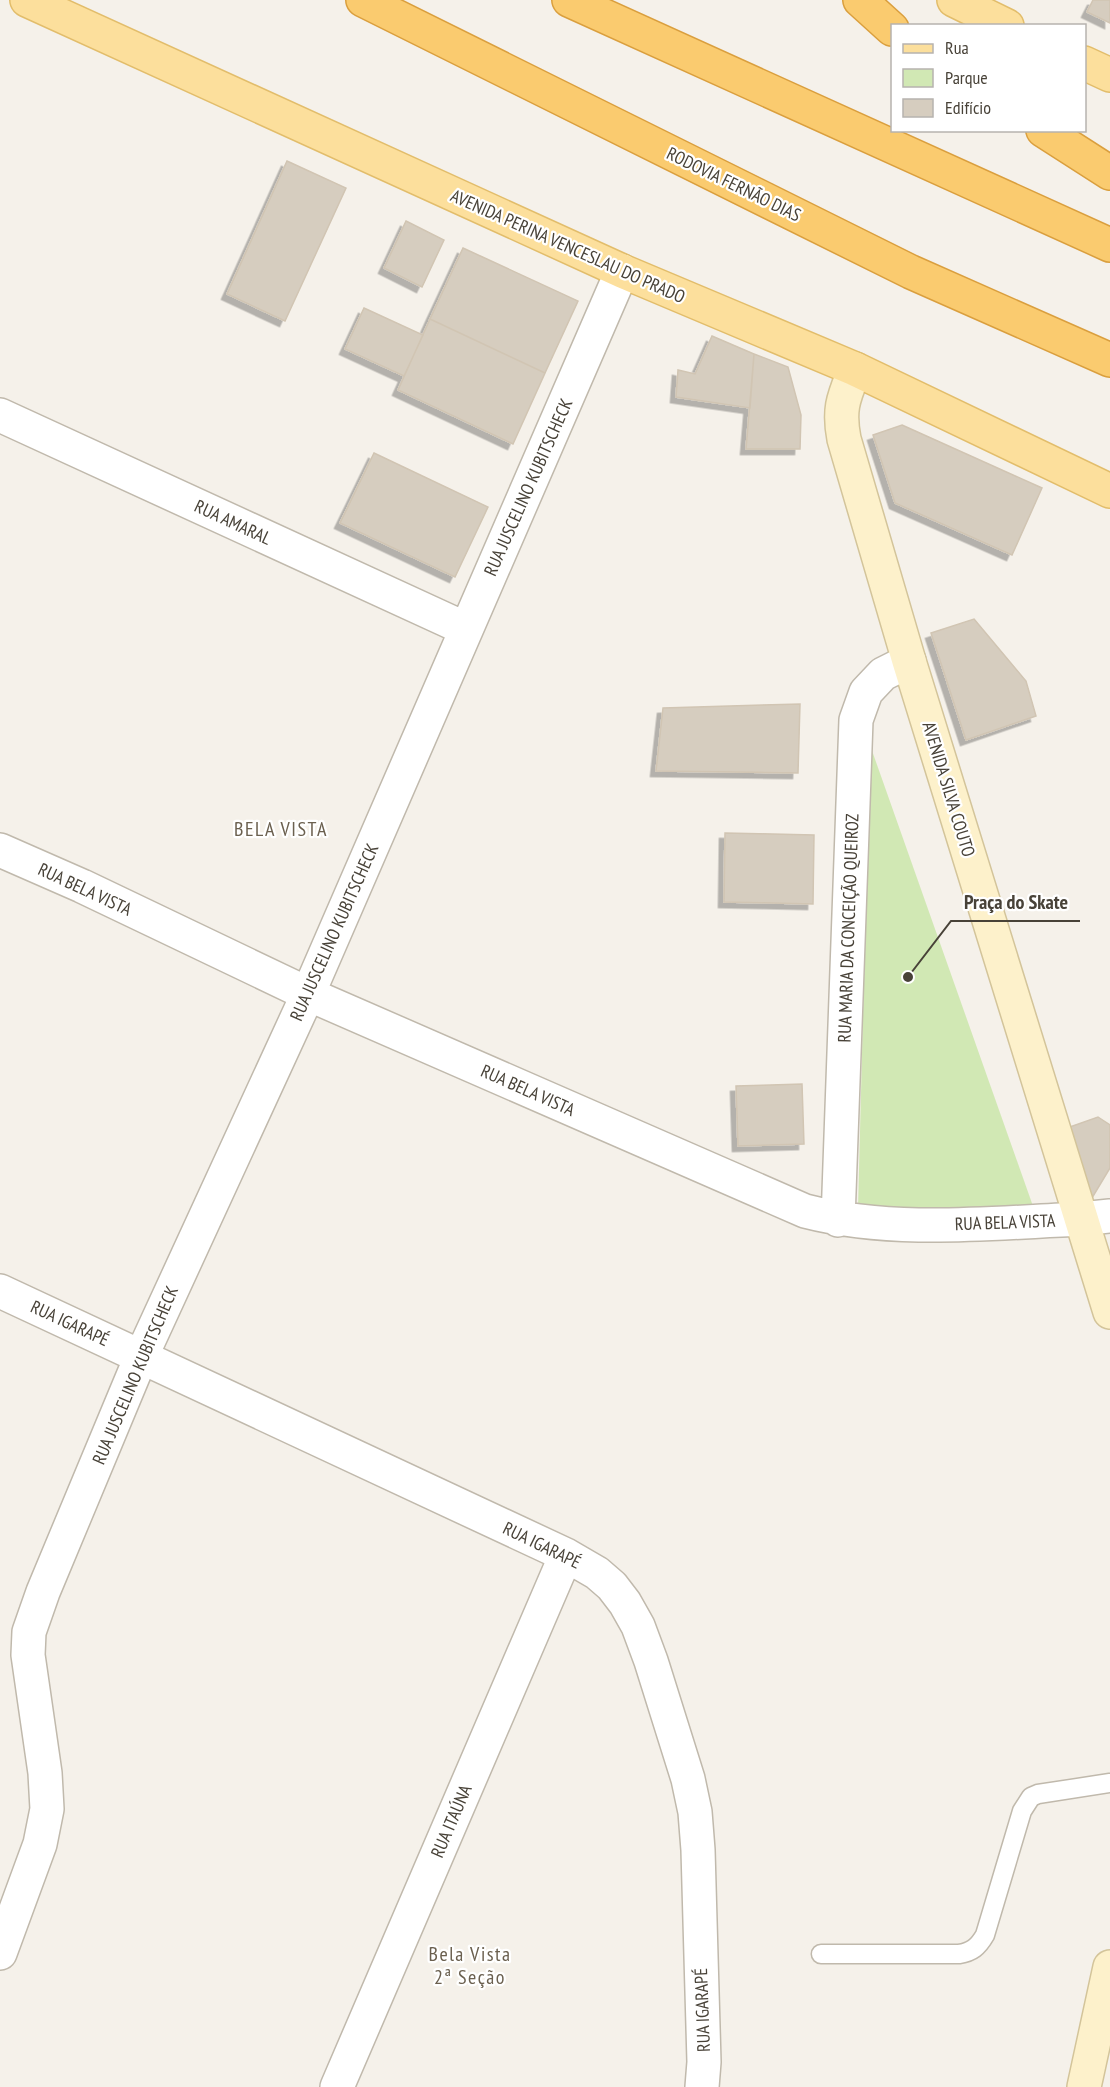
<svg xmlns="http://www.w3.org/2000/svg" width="1110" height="2087" viewBox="0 0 1110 2087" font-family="'PT Sans Narrow',sans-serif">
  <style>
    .green { fill: #d1e8b4 }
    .building { fill: #d6cdbf; stroke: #d1c5b3; stroke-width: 1.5; filter: url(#shadow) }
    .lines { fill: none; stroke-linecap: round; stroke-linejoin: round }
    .service-casing { stroke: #c0b9ac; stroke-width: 21 }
    .minor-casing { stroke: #c0b9ac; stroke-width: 36 }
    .tertiary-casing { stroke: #c0b9ac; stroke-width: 36 }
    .secondary-casing { stroke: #d3c49a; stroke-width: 36 }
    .primary-casing { stroke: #e2bd6b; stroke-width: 36 }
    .motorway-casing { stroke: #da9f3e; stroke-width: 36 }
    .service { stroke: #fff; stroke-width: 18 }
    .minor { stroke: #fff; stroke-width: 33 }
    .tertiary { stroke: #fff; stroke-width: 33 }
    .secondary { stroke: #fdf1cb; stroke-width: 33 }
    .primary { stroke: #fcdf9c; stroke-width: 33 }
    .motorway { stroke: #facb6f; stroke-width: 33 }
    .labels { text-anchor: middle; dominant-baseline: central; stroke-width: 4.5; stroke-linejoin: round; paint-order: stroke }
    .street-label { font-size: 18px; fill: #484238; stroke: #fff }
    .neighbourhood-label { font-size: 20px; letter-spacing: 1.5px; fill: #6b604f; stroke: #fff }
    .leader { fill: none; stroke: #484238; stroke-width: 2 }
    .callout-dot { fill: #484238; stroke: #fff; stroke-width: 2 }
    .callout-label { font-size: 20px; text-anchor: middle; font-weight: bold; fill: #484238; stroke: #fff; stroke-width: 4.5; stroke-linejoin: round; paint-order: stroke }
  </style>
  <defs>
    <filter id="shadow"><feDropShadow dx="-5.5" dy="5.5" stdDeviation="0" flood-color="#0004"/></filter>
  </defs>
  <rect width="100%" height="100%" fill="#f5f1ea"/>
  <path class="green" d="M870 745 1034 1209H858Z"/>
  <path class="building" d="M1093 0H1110V23L1087 12Z
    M287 161 346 188 285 321 227 294Z
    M406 221 444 240 422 287 384 268Z
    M463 248 578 301 545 373 430 319Z
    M364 308 423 335 404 376 345 349Z
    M430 319 545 373 513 444 398 390Z
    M712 336 754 354 750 408 676 397 678 370 695 374Z
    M754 354 788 367 801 415 800 449H746Z
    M902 425 1042 488 1012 555 895 503 873 435Z
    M374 453 488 507 455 577 340 523Z
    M974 619 1026 681 1036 716 966 740 931 633Z
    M800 704 798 773 656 771 663 708Z
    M725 833 814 835 813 904 724 902Z
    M802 1084 804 1144 738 1146 736 1086Z
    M1098 1117 1110 1125V1168L1092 1198 1067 1128Z"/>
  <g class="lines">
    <g class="service-casing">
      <path id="service" d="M821 1954H959C972 1952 978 1947 985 1935L1022 1811 1031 1797 1038 1794 1110 1783"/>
    </g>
    <g class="minor-casing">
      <path id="minor" d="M0 415 466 629
        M0 850 82 886 308 994 805 1211C895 1234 989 1223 1081 1219
        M838 1220 856 720 866 692 883 674 909 661
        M0 1291 566 1555 597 1573 612 1586 625 1603 638 1626 651 1661 688 1779 695 1812 698 1850 704 2062 702 2087
        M0 1953 40 1844 47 1809 45 1773 28 1655 29 1632 43 1592 141 1357 308 994 622 271
        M337 2087 566 1555"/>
    </g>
    <g class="tertiary-casing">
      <path id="tertiary" d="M1081 1219 1110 1216"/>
    </g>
    <g class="secondary-casing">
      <path id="secondary" d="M855 369C844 397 838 408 844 439L909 661 1110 1312
        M1084 2087 1110 1967"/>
    </g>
    <g class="primary-casing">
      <path id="primary" d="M27 0 622 271 855 369 1110 491
        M954 0 1007 26
        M1084 63 1110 75"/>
    </g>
    <g class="motorway-casing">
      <path id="motorway" d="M363 0 911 272 1110 360
        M569 0 1110 245
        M860 0 892 29
        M1043 130 1110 173"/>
    </g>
    <use href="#service" class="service"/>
    <use href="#minor" class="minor"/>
    <use href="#tertiary" class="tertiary"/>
    <use href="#secondary" class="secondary"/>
    <use href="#primary" class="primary"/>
    <use href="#motorway" class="motorway"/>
  </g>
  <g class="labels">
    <g class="street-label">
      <text transform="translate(734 184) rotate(26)">RODOVIA FERNÃO DIAS</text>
      <text transform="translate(568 246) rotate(24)">AVENIDA PERINA VENCESLAU DO PRADO</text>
      <text transform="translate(528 487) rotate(-66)">RUA JUSCELINO KUBITSCHECK</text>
      <text transform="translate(233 522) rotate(25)">RUA AMARAL</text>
      <text transform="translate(949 789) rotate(73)">AVENIDA SILVA COUTO</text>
      <text transform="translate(85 889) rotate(25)">RUA BELA VISTA</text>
      <text transform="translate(848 928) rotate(-88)">RUA MARIA DA CONCEIÇÃO QUEIROZ</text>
      <text transform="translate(334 932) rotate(-66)">RUA JUSCELINO KUBITSCHECK</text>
      <text transform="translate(528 1090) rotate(24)">RUA BELA VISTA</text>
      <text transform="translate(1005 1222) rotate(-2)">RUA BELA VISTA</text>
      <text transform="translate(70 1323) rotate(25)">RUA IGARAPÉ</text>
      <text transform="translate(135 1375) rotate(-67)">RUA JUSCELINO KUBITSCHECK</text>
      <text transform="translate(542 1545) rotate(26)">RUA IGARAPÉ</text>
      <text transform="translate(451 1821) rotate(-67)">RUA ITAÚNA</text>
      <text transform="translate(702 2010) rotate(-92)">RUA IGARAPÉ</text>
    </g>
    <g class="neighbourhood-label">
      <text x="281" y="829">BELA VISTA</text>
      <text x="470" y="1954">Bela Vista<tspan x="470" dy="23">2ª Seção</tspan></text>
    </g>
  </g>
  <path class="leader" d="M908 977L951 921H1080"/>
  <circle class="callout-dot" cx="908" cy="977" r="6"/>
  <g class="callout-label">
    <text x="1016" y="909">Praça do Skate</text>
  </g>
  <rect x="891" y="24" width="195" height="108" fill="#ffffff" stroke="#b6b3af" stroke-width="1.5"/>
  <rect x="903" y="44" width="30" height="9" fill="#fcdf9c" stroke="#b6b3af" stroke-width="1.5"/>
  <text x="945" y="54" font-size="18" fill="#484238">Rua</text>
  <rect x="903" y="69" width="30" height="18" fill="#d1e8b4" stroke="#b6b3af" stroke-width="1.5"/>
  <text x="945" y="84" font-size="18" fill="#484238">Parque</text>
  <rect x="903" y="99" width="30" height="18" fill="#d6cdbf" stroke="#b6b3af" stroke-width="1.5"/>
  <text x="945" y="114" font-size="18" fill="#484238">Edifício</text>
</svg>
